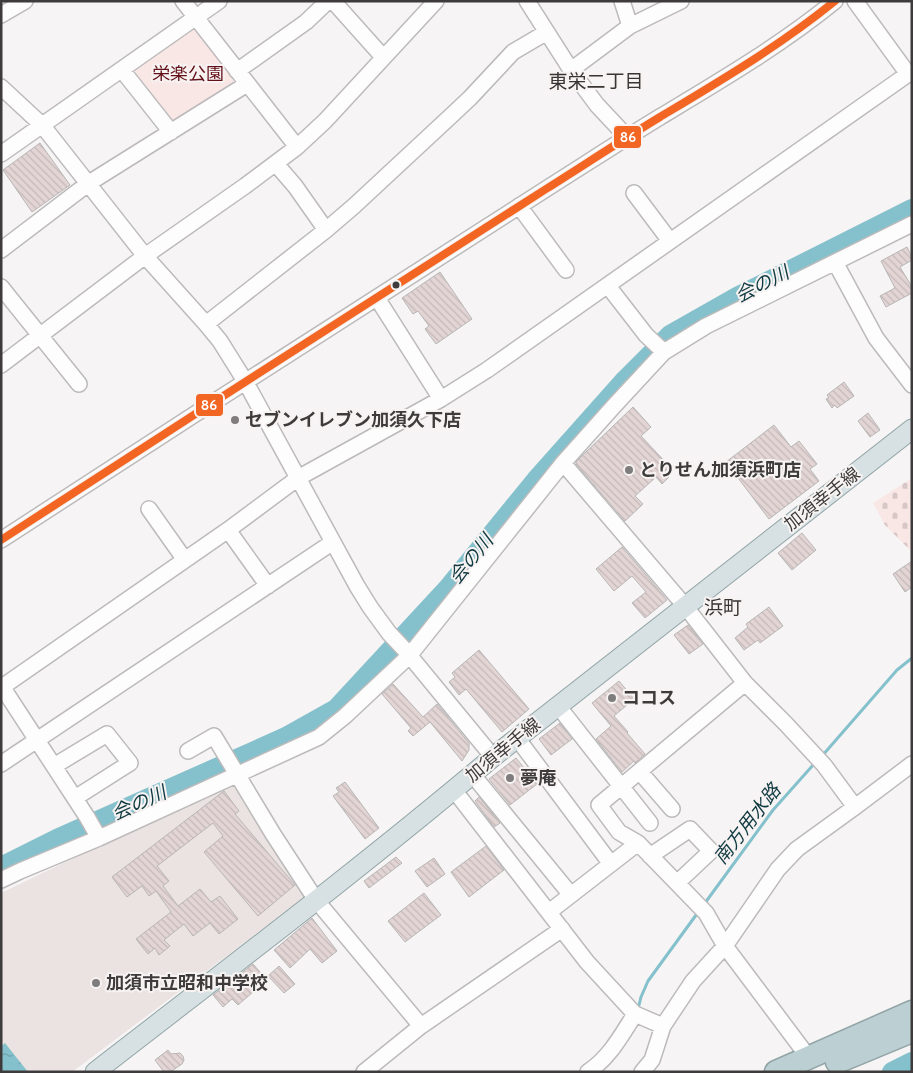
<svg xmlns="http://www.w3.org/2000/svg" width="913" height="1073" viewBox="0 0 913 1073" font-family="Cabin,'Noto Sans JP',sans-serif">
  <style>
    .built { fill: #ebe3e2 }
    .cemetery { fill: url(#cemetery-stones) }
    .green { fill: #f9e7e6 }
    .water { fill: url(#water-ripples) }
    .lines { fill: none; stroke-linecap: round; stroke-linejoin: round }
    .stream { stroke: #85c1cc; stroke-width: 3 }
    .river { stroke: #85c1cc; stroke-width: 20 }
    .building { fill: url(#building-back-hatch); stroke: #b8b6b6 }
    .minor-casing { stroke: #bcbaba; stroke-width: 18 }
    .major-casing { stroke: #91a4a6; stroke-width: 21 }
    .highway-casing { stroke: #91a4a6; stroke-width: 25 }
    .minor { stroke: #fefdfd; stroke-width: 15 }
    .major { stroke: #d7e1e3; stroke-width: 19 }
    .highway { stroke: #bccfd2; stroke-width: 22 }
    .bus-1-casing { stroke: #f7f3f3; stroke-width: 11 }
    .bus-1 { stroke: #f26522; stroke-width: 8 }
    .bus-dot { fill: #3d3b3b; stroke: #f7f3f3; stroke-width: 2 }
    .poi-dot { fill: #7e7c7c; stroke: #f7f3f3; stroke-width: 2 }
    .labels { text-anchor: middle; dominant-baseline: central; stroke-width: 4; stroke-linejoin: round; paint-order: stroke }
    .park-label { font-size: 18px; fill: #641018; stroke: #f7f3f3 }
    .poi-label { font-size: 18px; font-weight: bold; fill: #3d3b3b; stroke: #f7f3f3; text-anchor: start }
    .street-label { font-size: 18px; fill: #3d3b3b; stroke: #f7f3f3 }
    .neighbourhood-label { font-size: 19px; fill: #393535; stroke: #f7f3f3 }
    .water-label { font-size: 19px; font-style: italic; fill: #103a41; stroke: #f7f3f3 }
    .line-badge { stroke: #f7f3f3; stroke-width: 2 }
    .badge-label { font-size: 14px; text-anchor: middle; font-weight: bold; fill: #fff }
  </style>
  <defs>
    <pattern id="cemetery-stones" width="16" height="16" patternUnits="userSpaceOnUse" patternTransform="scale(1.25)"><rect width="16" height="16" fill="#f9e7e6"/><path d="M2 7V4a2 2 0 0 1 4 0v3zM10 15v-3a2 2 0 0 1 4 0v3z" fill="#d6c7c6"/></pattern>
    <pattern id="water-ripples" width="26" height="14" patternUnits="userSpaceOnUse" patternTransform="scale(1.25)"><rect width="26" height="14" fill="#85c1cc"/><path d="M2 4q2-2 4 0t4 0M15 11q2-2 4 0t4 0" fill="none" stroke="#6e9ea7"/></pattern>
    <pattern id="building-back-hatch" width="6" height="6" patternUnits="userSpaceOnUse" patternTransform="scale(1.25)"><rect width="6" height="6" fill="#e4d5d5"/><path d="M-1 5l2 2M0 0l6 6M5-1l2 2" fill="none" stroke="#c4b8b8"/></pattern>
  </defs>
  <rect width="100%" height="100%" fill="#f6f4f4"/>
  <path class="built" d="M234 781 308 895 72 1072H1V893Z"/>
  <path class="cemetery" d="M912 478V552L885 525 873 503Z"/>
  <path class="green" d="M192 30H198L236 79 235 85 174 124 132 72Z"/>
  <path class="water" d="M5 1043 28 1072H1V1046Z"/>
  <g class="lines">
    <path class="stream" d="M822 756 897 670 912 658
      M705 903 773 810 814 764
      M638 1009 641 997 648 981 699 911"/>
    <path class="river" d="M1 867 57 839 286 737 336 709 448 588 536 480 625 380 670 335 737 297 912 209
      M892 1072 912 1062"/>
  </g>
  <path class="building" d="M40 143 70 185 32 212 3 170Z
    M907 247 912 257V260L900 267 912 287V293L886 307 880 296 895 288 881 261Z
    M440 272 472 319 436 344 425 329 429 326 418 311 413 314 402 298Z
    M844 382 854 396 837 408 835 405 832 408 826 399 829 398 827 395Z
    M633 407 651 427 641 436 670 467 664 472 669 477 662 484 656 477 635 496 643 504 625 521 576 464V462L587 451Z
    M868 413 880 430 870 437 858 421Z
    M774 425 791 447 799 441 817 464 810 469 819 481 769 519 726 462Z
    M802 533 816 550 792 570 778 553Z
    M622 547 667 600 645 618 632 603 646 592 632 576 614 591 596 569Z
    M912 561V587L905 592 893 574Z
    M769 607 783 626 760 643 758 640 744 650 735 638 748 627 746 624Z
    M688 625 703 644 689 654 674 635Z
    M479 650 529 709 502 732 466 689 459 695 449 682 455 677 452 673Z
    M619 681 634 699 614 716 628 732 627 733 645 754 635 763 634 761 622 772 596 739 611 726 592 703Z
    M393 684 423 717 437 704 469 743V750L462 761 430 722 413 736 408 731 411 728 382 694Z
    M560 723 572 739 551 755 539 739Z
    M516 758 537 784 510 805 489 779Z
    M345 782 379 828 365 839 333 796 339 792 336 788Z
    M224 791 239 811 235 814 295 885 258 916 204 852 223 836 213 823 157 866 169 881 163 886 178 906 200 889 211 902 220 896 238 919 219 934 210 923 193 936 184 924 164 940 170 946 159 955 155 948 148 954 136 939 171 912 156 891 149 896 142 886 127 897 112 877Z
    M479 797 500 823 494 827 475 801Z
    M486 846 504 870 469 897 451 872Z
    M396 857 402 863 369 888 364 881Z
    M434 858 445 874 427 887 415 871Z
    M424 893 441 915 405 942 388 921Z
    M312 918 337 951 322 963 310 949 290 968 274 950Z
    M253 964 267 980 238 1005 232 999 223 1007 213 995Z
    M279 966 295 984 284 993 268 976Z
    M168 1050 171 1054 180 1053 183 1056 184 1060 182 1064 170 1072H164L155 1060Z"/>
  <g class="lines">
    <g class="minor-casing">
      <path id="minor" d="M183 1 297 147
        M333 1 383 57
        M527 1 571 70 597 105 627 137
        M622 1 630 26
        M1 15 25 1
        M122 70 171 132
        M571 70 630 26 681 1
        M237 71 306 22 328 1
        M1 87 42 125 145 256 206 324 220 341 245 381 357 586 370 607 389 633 405 650 493 757
        M1 154 219 1
        M276 164 295 186 326 230
        M634 193 670 241
        M519 206 566 270
        M1 250 89 183 247 84
        M835 262 876 338 912 385
        M608 286 646 335 664 352
        M1 287 79 384
        M377 298 441 399
        M206 324 326 230 354 206 453 114 470 98 513 52 547 32
        M1 365 145 256 245 186 297 147 325 121 436 1
        M563 463 685 606 745 683 786 724 824 765 855 807
        M149 509 185 560
        M228 530 268 586
        M1 540C182 422 364 305 546 189 584 165 622 140 660 117 720 81 781 45 835 1
        M1 685 87 817 99 838
        M2 687 228 530 298 478 441 399 487 370 908 74 855 1
        M558 706 650 823
        M517 738 611 864
        M188 751 214 736 273 834 316 900 421 1026
        M1 764 333 542
        M54 766 107 734 130 763 75 798
        M640 772 672 809
        M472 774 571 895
        M454 790 587 962 635 1014 663 1026
        M638 843 706 913 725 946 809 1058
        M650 856 690 829 711 851 677 883
        M1 880 20 871 99 838 319 737 345 716 409 656 563 463 613 407 664 352 706 326 912 224
        M549 912 638 843 619 832 599 805 745 683
        M364 1072 421 1026 562 929
        M588 1072C610 1057 621 1036 635 1014
        M642 1072 652 1060 663 1026 693 981 725 946 778 869 797 849 855 807 912 764"/>
    </g>
    <g class="major-casing">
      <path id="major" d="M95 1072C229 968 364 866 493 757L912 429"/>
    </g>
    <g class="highway-casing">
      <path id="highway" d="M837 1062 912 1031
        M776 1072 912 1012"/>
    </g>
    <use href="#minor" class="minor"/>
    <use href="#major" class="major"/>
    <use href="#highway" class="highway"/>
    <g class="bus-1-casing">
      <path id="bus-1" d="M1 540C182 422 364 305 546 189 584 165 622 140 660 117 720 81 781 45 835 1"/>
    </g>
    <use href="#bus-1" class="bus-1"/>
  </g>
  <circle class="bus-dot" cx="396" cy="285" r="4.5"/>
  <g class="poi-dot">
    <circle cx="235" cy="420" r="5"/>
    <circle cx="629" cy="470" r="5"/>
    <circle cx="612" cy="698" r="5"/>
    <circle cx="510" cy="778" r="5"/>
    <circle cx="96" cy="983" r="5"/>
  </g>
  <g class="labels">
    <g class="park-label">
      <text x="188" y="74">栄楽公園</text>
    </g>
    <g class="poi-label">
      <text x="245" y="420">セブンイレブン加須久下店</text>
      <text x="639" y="470">とりせん加須浜町店</text>
      <text x="622" y="698">ココス</text>
      <text x="520" y="778">夢庵</text>
      <text x="106" y="983">加須市立昭和中学校</text>
    </g>
    <g class="street-label">
      <text transform="translate(822 499) rotate(-38)">加須幸手線</text>
      <text transform="translate(503 750) rotate(-39)">加須幸手線</text>
    </g>
    <g class="neighbourhood-label">
      <text x="596" y="81">東栄二丁目</text>
      <text x="723" y="607">浜町</text>
    </g>
    <g class="water-label">
      <text transform="translate(762 284) rotate(-27)">会の川</text>
      <text transform="translate(471 559) rotate(-51)">会の川</text>
      <text transform="translate(139 803) rotate(-24)">会の川</text>
      <text transform="translate(747 824) rotate(-52)">南方用水路</text>
    </g>
  </g>
  <g class="line-badge">
    <rect x="613" y="125" width="29" height="24" rx="5" fill="#f26522"/>
    <rect x="195" y="393" width="29" height="24" rx="5" fill="#f26522"/>
  </g>
  <g class="badge-label">
    <text x="628" y="142">86</text>
    <text x="209" y="410">86</text>
  </g>
  <rect width="913" height="1073" fill="none" stroke="#3d3b3b" stroke-width="5"/>
</svg>
